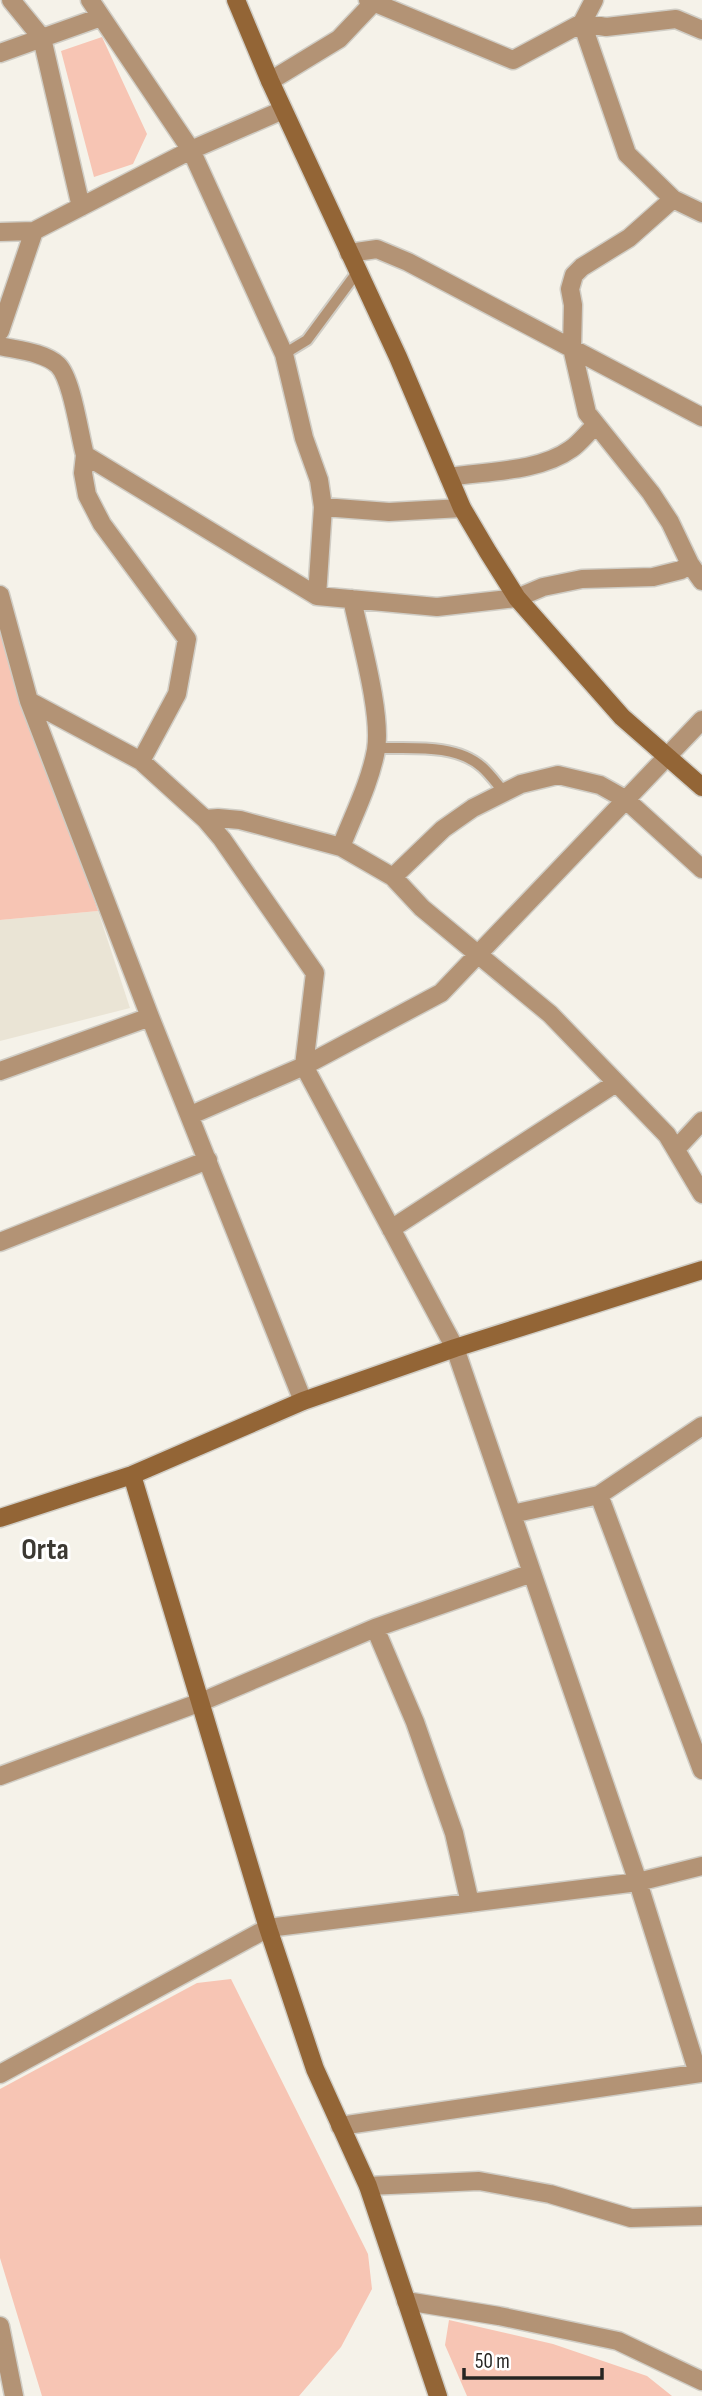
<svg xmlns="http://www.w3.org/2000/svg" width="702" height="2396" viewBox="0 0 702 2396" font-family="'Sofia Sans Condensed',sans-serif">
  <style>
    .built { fill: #eae4d5 }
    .green { fill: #f7c5b4 }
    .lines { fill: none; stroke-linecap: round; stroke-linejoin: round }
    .lane-casing { stroke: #d0cdc5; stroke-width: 14 }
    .street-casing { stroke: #d0cdc5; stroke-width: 21 }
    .secondary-casing { stroke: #d0cdc5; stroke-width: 21 }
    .lane { stroke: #b39375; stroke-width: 10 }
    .street { stroke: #b39375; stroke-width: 18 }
    .secondary { stroke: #936536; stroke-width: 18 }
    .labels { text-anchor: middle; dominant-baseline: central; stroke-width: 6; stroke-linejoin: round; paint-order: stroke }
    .district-label { font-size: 30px; font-weight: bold; fill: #3c3933; stroke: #fff }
  </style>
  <rect width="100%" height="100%" fill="#f5f2e9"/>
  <path class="built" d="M98 911 130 1008 0 1041V920Z"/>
  <path class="green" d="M102 37 147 134 133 164 94 177 61 51Z
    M0 614 98 911 0 920Z
    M231 1979 368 2254 372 2289 341 2347 299 2396H42L0 2258V2089L197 1983Z
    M449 2320 553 2344 647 2376 672 2396H467L445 2345Z"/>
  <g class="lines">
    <g class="lane-casing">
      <path id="lane" d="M284 354 307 340 358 271
        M376 748C410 749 455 743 482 767 490 774 497 784 504 792"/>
    </g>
    <g class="street-casing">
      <path id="street" d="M11 0 42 38 81 207
        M90 0 191 150 284 354 304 438 319 480 323 507 317 596
        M368 0 513 60 582 23 606 27 676 19 702 30
        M594 0 582 23 627 154 673 199 702 213
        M0 53 101 17
        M270 81 339 39 373 3
        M673 199 629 238 582 267 574 275 570 289 573 305 572 348 587 413 651 493 670 522 690 564 702 581
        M0 232 34 231
        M349 253 377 249 408 262 702 417
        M0 331 34 231 191 150 283 110
        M0 346C17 350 44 352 58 365 72 379 79 433 85 455L317 596 437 607 517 598 543 587 582 579 653 577 681 570 690 564
        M85 455 83 473 87 495 102 524 187 639 177 694 141 761
        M449 477C487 471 539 472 571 449 580 443 587 433 595 426
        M323 507 389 512 462 508
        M0 595 29 701 150 1017 303 1401
        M29 701 141 761 205 819 222 839 315 973 304 1066 455 1348 638 1882 698 2073
        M205 819 218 818 240 820 341 847 393 877 422 908 550 1014 667 1135 702 1194
        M341 847C353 816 370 783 376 750 382 713 360 638 352 599
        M393 877 443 829 473 808 521 784 558 775 600 785 625 799 702 869
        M0 1071 150 1017
        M191 1115 304 1066 441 993 702 720
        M676 1149 702 1121
        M391 1229 616 1083
        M0 1242 208 1160
        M599 1495 702 1770
        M512 1514 599 1495 702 1426
        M375 1628 415 1722 454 1833 470 1903
        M0 1776 201 1702 375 1628 532 1573
        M0 2074 268 1928 638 1882 702 1866
        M340 2126 702 2073
        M368 2186 479 2181 550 2194 631 2218 702 2216
        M406 2301 499 2316 618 2341 702 2381
        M0 2326 14 2396"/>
    </g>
    <g class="secondary-casing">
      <path id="secondary" d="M236 0 270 81 398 357 462 508 488 552 517 598 622 717 702 787
        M132 1475 268 1928 315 2069 368 2186 438 2396
        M0 1518 132 1475 303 1401 455 1348 702 1270"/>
    </g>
    <use href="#lane" class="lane"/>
    <use href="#street" class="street"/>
    <use href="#secondary" class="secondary"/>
  </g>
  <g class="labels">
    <g class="district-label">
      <text x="45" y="1550">Orta</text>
    </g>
  </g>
  <path d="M464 2368v10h138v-10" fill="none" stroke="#262522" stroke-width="3.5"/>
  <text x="475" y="2368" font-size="21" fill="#262522" stroke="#ffffff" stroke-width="5" paint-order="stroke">50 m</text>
</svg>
